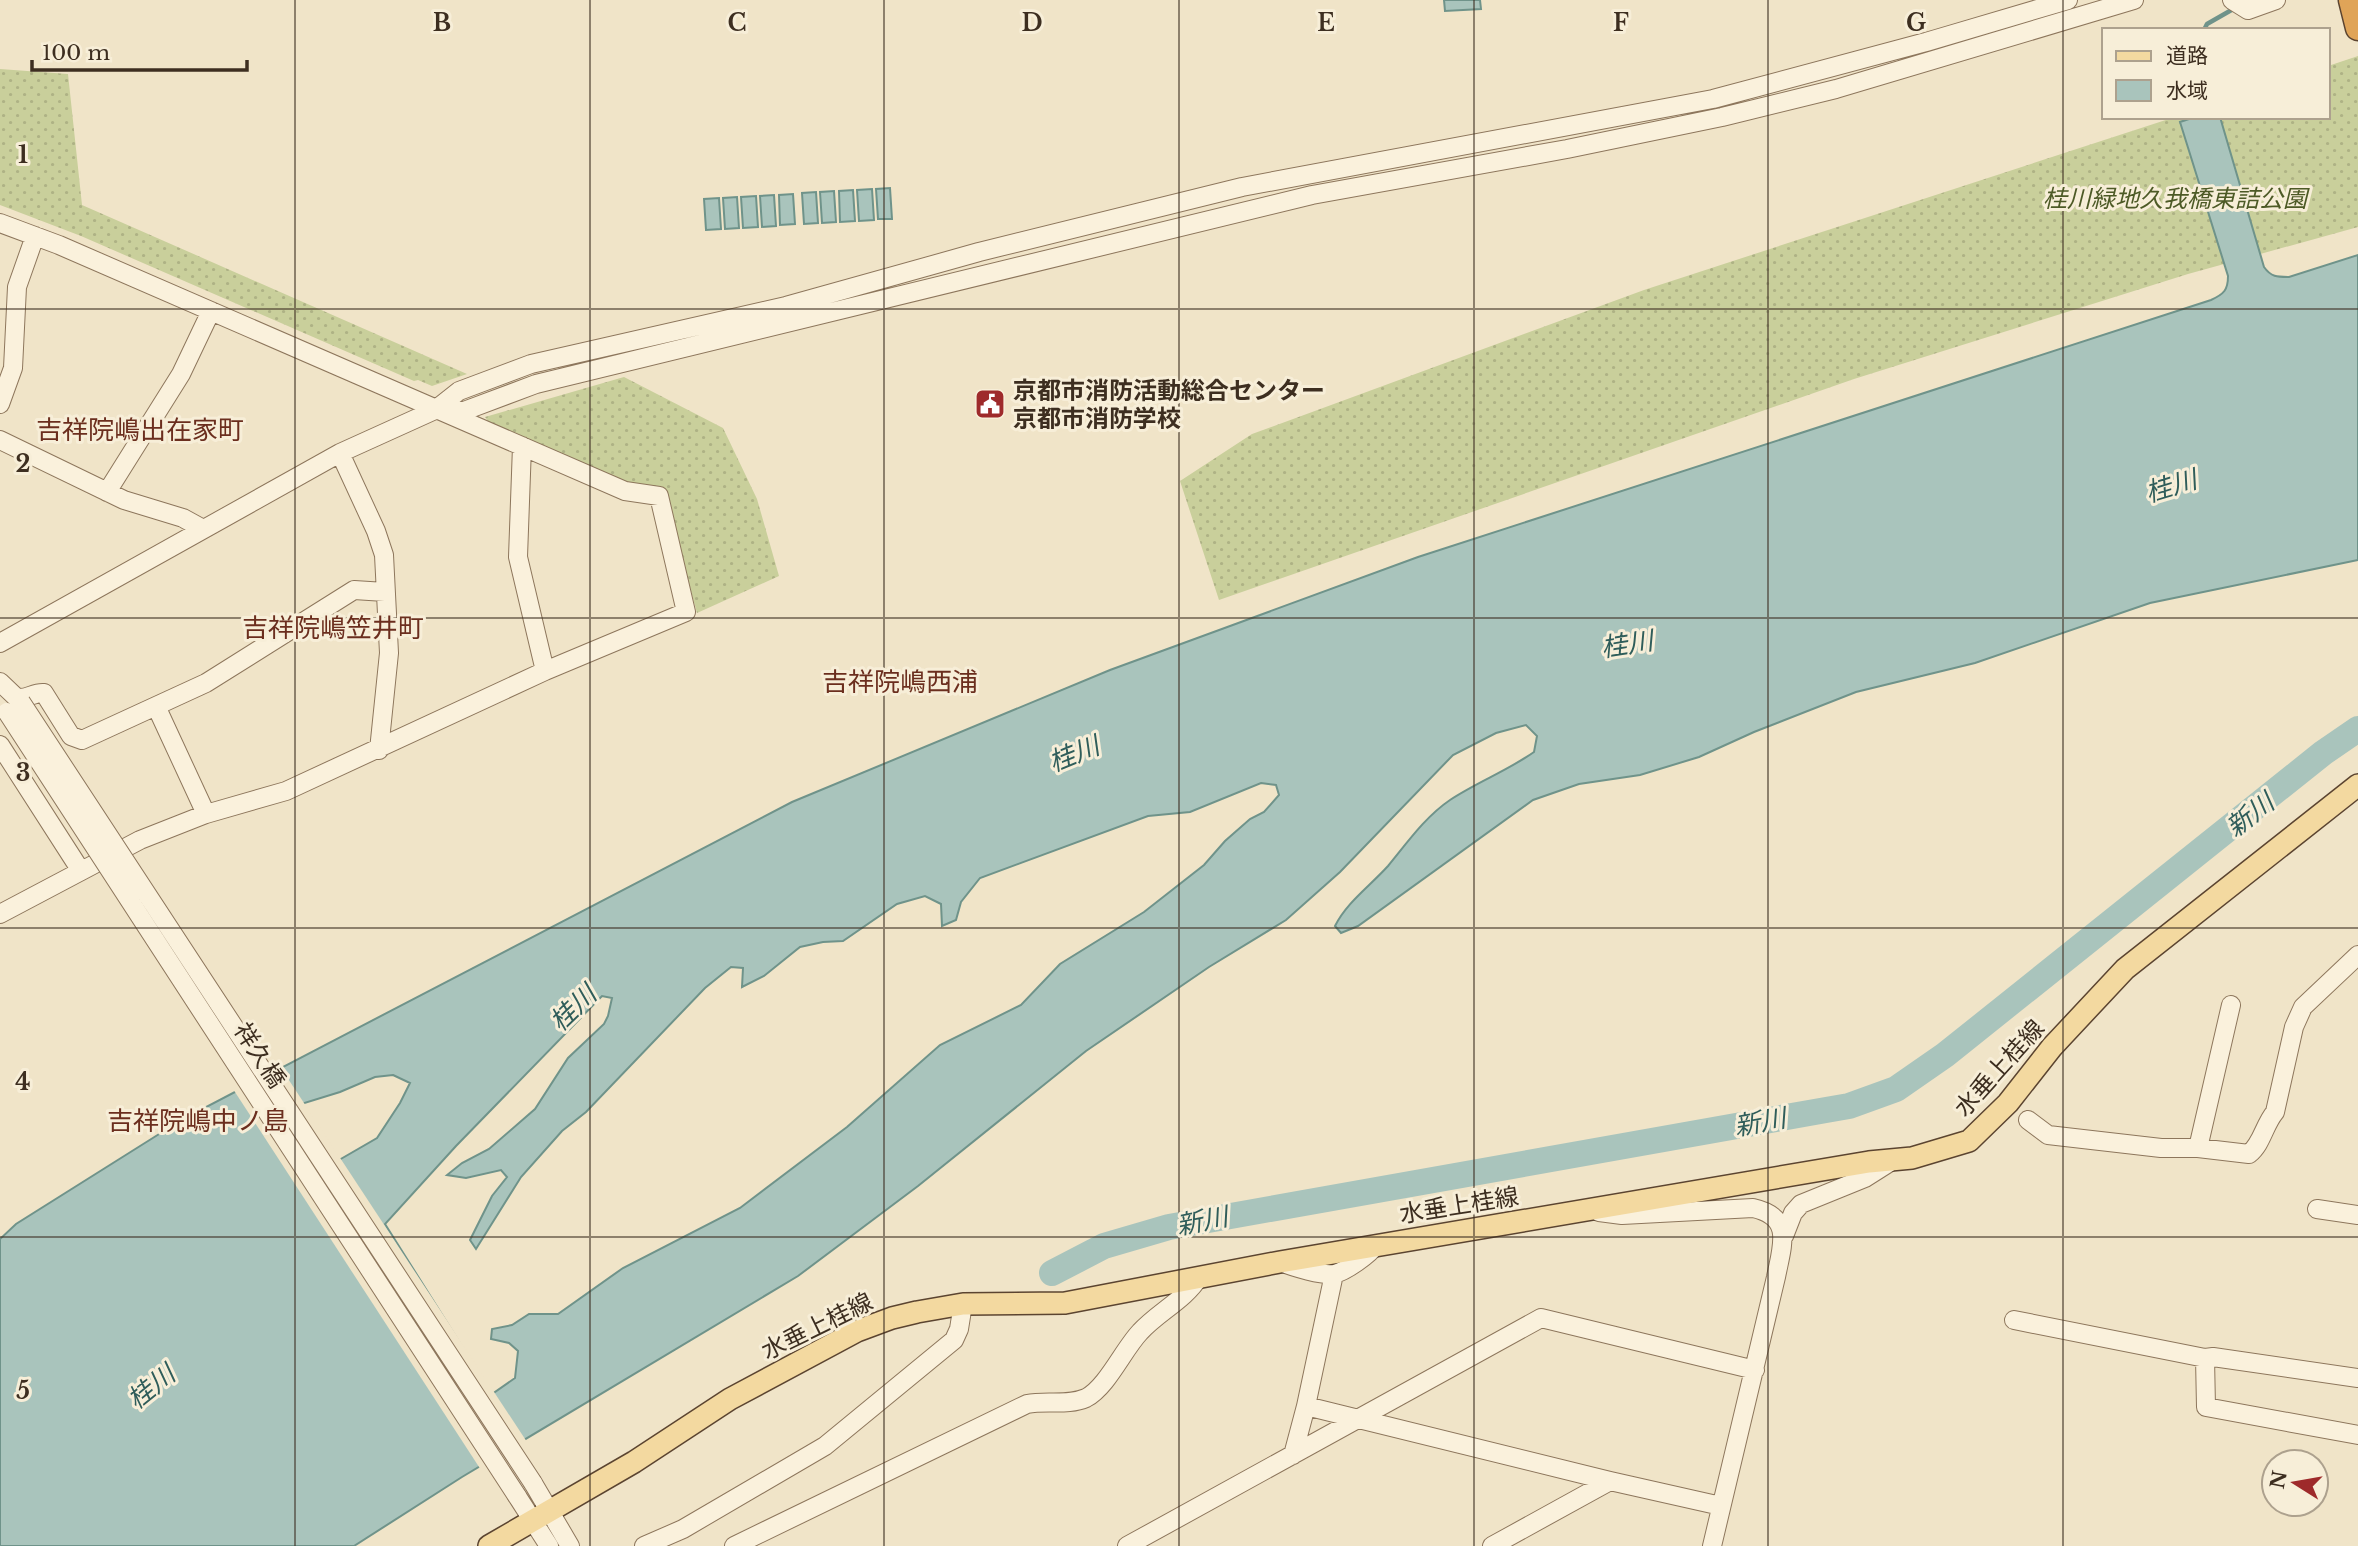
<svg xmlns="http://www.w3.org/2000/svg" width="2358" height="1546" viewBox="0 0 2358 1546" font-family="'Libre Baskerville','Noto Sans JP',serif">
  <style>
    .grass { fill: url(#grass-dots) }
    .water { fill: #a9c4bc; stroke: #6f938a; stroke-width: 2; fill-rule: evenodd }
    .pier { fill: #f0e4c8 }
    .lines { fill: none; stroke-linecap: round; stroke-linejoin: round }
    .stream { stroke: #6f938a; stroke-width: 4.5 }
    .river { stroke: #a9c4bc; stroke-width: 26 }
    .minor-casing { stroke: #8d765c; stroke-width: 20 }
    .major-casing { stroke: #5b4430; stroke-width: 24 }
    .highway-casing { stroke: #5b4430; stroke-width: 27 }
    .minor { stroke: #faf1dc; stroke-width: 18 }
    .major { stroke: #f3d9a0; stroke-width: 21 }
    .highway { stroke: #e0a458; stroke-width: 24 }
    .minor-bridge-casing { stroke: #8d765c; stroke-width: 20; stroke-linecap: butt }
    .minor-bridge { stroke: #faf1dc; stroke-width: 18 }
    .grid { fill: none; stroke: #3d2e20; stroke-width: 2; stroke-opacity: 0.55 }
    .labels { text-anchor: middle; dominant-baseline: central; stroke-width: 6; stroke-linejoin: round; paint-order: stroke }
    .park-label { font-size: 24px; font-style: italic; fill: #4d5a26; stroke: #f7eed8 }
    .poi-label { font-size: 24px; font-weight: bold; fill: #3d2e20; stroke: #f7eed8; text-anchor: start }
    .street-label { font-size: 24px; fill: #3d2e20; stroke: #f7eed8 }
    .neighbourhood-label { font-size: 26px; fill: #6b2e1e; stroke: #f7eed8 }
    .water-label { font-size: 26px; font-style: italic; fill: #2f5d5a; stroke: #f7eed8 }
    .grid-label { font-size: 23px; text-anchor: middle; font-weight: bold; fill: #3d2e20; stroke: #f7eed8; stroke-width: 6; stroke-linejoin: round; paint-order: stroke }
  </style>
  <defs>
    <pattern id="grass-dots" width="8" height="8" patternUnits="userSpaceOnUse" patternTransform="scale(1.75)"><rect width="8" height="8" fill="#c9cf9b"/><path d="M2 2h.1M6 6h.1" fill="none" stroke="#aeb285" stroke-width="1.8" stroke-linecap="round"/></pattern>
  </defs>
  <rect width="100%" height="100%" fill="#f0e4c8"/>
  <path class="grass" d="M2358 56V227L2188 274 1854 379 1219 600 1180 481 1252 434 1644 290 2175 117H2328V66Z
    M0 69 68 74 82 205 467 374 432 386 418 380 414 381 81 236 0 205Z
    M624 377 723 428 757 499 779 576 697 613 663 489 621 482 489 423 485 417Z"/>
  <path class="water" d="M1444 0H1480L1481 9 1445 11Z
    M2195 117H2220L2264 267C2271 277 2277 277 2289 277L2358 255V560L2150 603 1975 663 1856 692 1754 732 1699 757 1640 775 1579 784 1533 800 1358 926 1341 933 1335 926C1347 902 1370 886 1388 866 1407 843 1425 817 1450 800 1477 782 1507 771 1534 752L1537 736 1526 725 1496 733 1453 755 1340 872 1286 920 1209 967 1086 1051 918 1186 798 1276 462 1477 354 1546H0V1239L16 1224 183 1119 792 802 1110 670 1418 557 2211 300C2224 294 2228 290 2228 276L2180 122ZM1261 783 1276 785 1279 795 1264 812 1250 819 1225 841 1204 865 1144 912 1060 964 1021 1005 940 1045 847 1127 740 1208 623 1268 558 1314H529L512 1325 492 1329 491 1339 509 1343 518 1351 515 1378 492 1394 385 1224 456 1146 602 996 612 998 608 1016 604 1024 568 1058 535 1109 489 1149 462 1163 447 1175 466 1178 501 1170 507 1177 492 1196 470 1240 476 1249 521 1177 562 1131 586 1112 705 988 731 967 743 968 742 987 764 976 800 947 823 942 843 941 897 904 925 896 941 904 942 926 956 920 961 902 980 878 1148 816 1190 812ZM393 1075 410 1083 400 1103 377 1138 339 1160 301 1104 340 1092 375 1077Z
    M890 188 892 219H878L876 189Z
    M872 189 874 220 859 221 857 190Z
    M853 190 855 221 840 222 839 191Z
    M834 191 836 222 822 223 820 192Z
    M816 192 818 223 804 224 802 193Z
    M793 194 795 224 780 225 779 195Z
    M774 195 776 226 762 227 760 196Z
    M756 196 758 227 743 228 741 197Z
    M737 197 739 228 725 229 723 198Z
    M719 198 721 229 706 230 704 199Z"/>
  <path class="pier" d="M279 1065 527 1442 481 1470 233 1089Z"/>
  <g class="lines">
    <path class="stream" d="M2204 30 2207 24 2235 8"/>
    <path class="river" d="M1052 1273 1104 1246 1169 1227 1826 1110 1849 1106 1896 1089 1945 1055 2323 753 2358 729"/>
    <g class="minor-casing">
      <path id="minor" d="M2232 0 2248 10 2276 0
        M0 223 59 245 625 491 659 496 686 612 545 671 286 791 206 814 140 840 0 914
        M0 404 13 368 17 287 35 236
        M435 410 464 411 536 384 1312 195 1567 149 1722 117 1836 89 2134 0
        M0 440 124 500 183 518 203 529
        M522 446 518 557 545 671
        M340 453 376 531 384 555 389 653 379 750
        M107 492 181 374 211 311
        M0 643 340 453 435 410 459 391 531 364 786 306 979 252 1242 187 1713 99 1926 42 2068 0
        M0 682 21 702
        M18 698C28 699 34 692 44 693L71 736 82 740 206 683 354 590 385 592
        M156 706 206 814
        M0 745 81 871
        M2028 1120 2048 1135 2161 1148H2198L2249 1154C2262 1144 2264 1125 2275 1112L2294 1027 2303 1007 2358 955
        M2198 1148 2231 1005
        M2317 1209 2358 1215
        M1599 1212 1622 1215 1753 1208C1794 1217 1782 1246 1776 1277L1712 1546
        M1784 1236 1793 1213 1801 1204 1865 1178 1895 1159
        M1283 1263C1293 1267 1323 1276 1334 1274 1345 1272 1370 1254 1376 1245
        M2014 1320 2205 1358 2213 1357 2358 1378
        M2205 1358 2206 1407 2358 1435
        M1306 1406 1610 1481 1721 1506
        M1293 1455 1306 1406 1334 1274
        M533 1483 570 1546
        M517 1496 549 1546
        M644 1546 683 1529 825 1446 954 1340 959 1329 963 1304
        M734 1546 1027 1404C1046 1400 1068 1406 1086 1398 1107 1387 1123 1350 1140 1332 1158 1312 1185 1300 1199 1277
        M1127 1546 1541 1318 1755 1370
        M1492 1546 1610 1481"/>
    </g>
    <g class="major-casing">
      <path id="major" d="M489 1546 634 1462 730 1399 857 1331 892 1318 917 1312 963 1304 1065 1303 1280 1262 1869 1162 1912 1158 1969 1141 2008 1103 2052 1047 2125 969 2358 785"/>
    </g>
    <g class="highway-casing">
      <path id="highway" d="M2351 0 2358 28"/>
    </g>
    <use href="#minor" class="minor"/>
    <use href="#major" class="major"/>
    <use href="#highway" class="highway"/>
    <g class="minor-bridge-casing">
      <path id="minor-bridge" d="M21 702 533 1483
        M7 712 517 1496"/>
    </g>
    <use href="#minor-bridge" class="minor-bridge"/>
  </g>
  <path class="grid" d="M295 0V1546M590 0V1546M884 0V1546M1179 0V1546M1474 0V1546M1768 0V1546M2063 0V1546M0 309H2358M0 618H2358M0 928H2358M0 1237H2358"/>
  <defs>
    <g id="civic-square" transform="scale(1.575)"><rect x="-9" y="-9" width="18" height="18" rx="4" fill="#9e2a2b" stroke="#f7eed8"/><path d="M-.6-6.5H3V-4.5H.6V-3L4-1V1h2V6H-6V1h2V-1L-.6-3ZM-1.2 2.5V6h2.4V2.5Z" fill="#fff"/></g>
  </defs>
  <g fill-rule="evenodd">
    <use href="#civic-square" x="990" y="404"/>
  </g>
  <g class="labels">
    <g class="park-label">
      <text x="2175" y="198">桂川緑地久我橋東詰公園</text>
    </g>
    <g class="poi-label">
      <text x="1013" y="390">京都市消防活動総合センター<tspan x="1013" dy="28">京都市消防学校</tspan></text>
    </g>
    <g class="street-label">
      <text transform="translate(260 1055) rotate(57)">祥久橋</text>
      <text transform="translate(1999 1068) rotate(-48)">水垂上桂線</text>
      <text transform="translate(1459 1205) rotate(-9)">水垂上桂線</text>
      <text transform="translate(817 1326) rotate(-26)">水垂上桂線</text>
    </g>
    <g class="neighbourhood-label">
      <text x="140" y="430">吉祥院嶋出在家町</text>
      <text x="333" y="628">吉祥院嶋笠井町</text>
      <text x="900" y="682">吉祥院嶋西浦</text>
      <text x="198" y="1121">吉祥院嶋中ノ島</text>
    </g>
    <g class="water-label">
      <text transform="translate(2171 486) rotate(-17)">桂川</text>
      <text transform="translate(1627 644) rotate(-9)">桂川</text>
      <text transform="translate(1074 754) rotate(-22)">桂川</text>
      <text transform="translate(2250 815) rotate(-38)">新川</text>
      <text transform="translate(573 1008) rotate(-44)">桂川</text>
      <text transform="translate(1760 1122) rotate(-10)">新川</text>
      <text transform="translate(1202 1221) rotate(-11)">新川</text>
      <text transform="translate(151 1387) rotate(-39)">桂川</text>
    </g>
  </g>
  <g class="grid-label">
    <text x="442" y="31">B</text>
    <text x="737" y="31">C</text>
    <text x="1032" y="31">D</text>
    <text x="1326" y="31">E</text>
    <text x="1621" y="31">F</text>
    <text x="1916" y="31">G</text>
    <text x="23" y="163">1</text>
    <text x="23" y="472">2</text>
    <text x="23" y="781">3</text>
    <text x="23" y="1090">4</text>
    <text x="23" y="1399">5</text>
  </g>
  <rect x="2102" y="28" width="228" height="91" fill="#f7eed8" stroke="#ada18e" stroke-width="2"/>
  <rect x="2116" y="51" width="35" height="10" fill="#f3d9a0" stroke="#ada18e" stroke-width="2"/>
  <text x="2166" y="63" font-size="21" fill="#3d2e20">道路</text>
  <rect x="2116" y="80" width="35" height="21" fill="#a9c4bc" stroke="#ada18e" stroke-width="2"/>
  <text x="2166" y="98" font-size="21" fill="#3d2e20">水域</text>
  <g transform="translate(2295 1483) rotate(281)"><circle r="33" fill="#f7eed8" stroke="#ada18e" stroke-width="2"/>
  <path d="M0-5L12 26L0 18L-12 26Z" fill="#9e2a2b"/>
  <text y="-10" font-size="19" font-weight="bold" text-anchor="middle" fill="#3d2e20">N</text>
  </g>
  <path d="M32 60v10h215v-10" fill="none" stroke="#3d2e20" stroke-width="3.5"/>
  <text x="42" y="60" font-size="21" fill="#3d2e20" stroke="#f7eed8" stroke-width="5" paint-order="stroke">100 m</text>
</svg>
